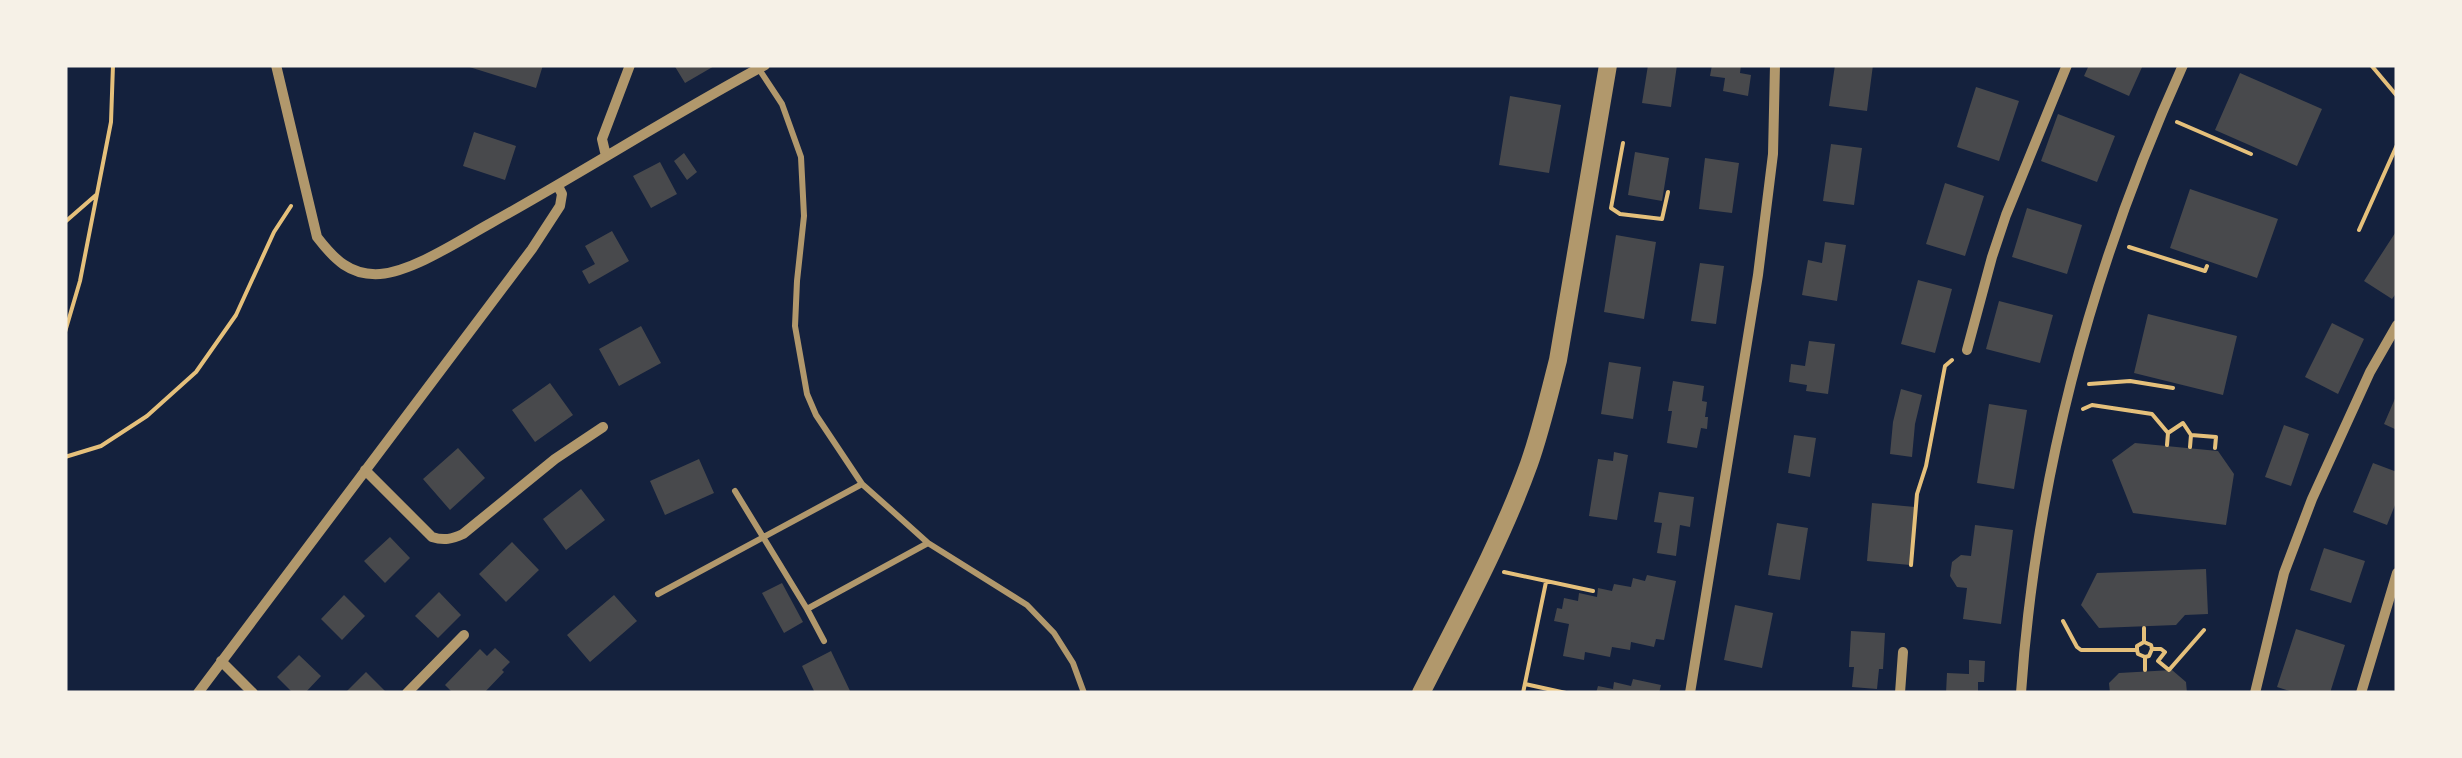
<svg xmlns="http://www.w3.org/2000/svg" width="2462" height="758" viewBox="0 0 2462 758" font-family="Montserrat,sans-serif">
  <style>
    .building { fill: #48494c }
    .lines { fill: none; stroke-linecap: round; stroke-linejoin: round }
    .path { stroke: #e5c07b; stroke-width: 4 }
    .service { stroke: #b1986c; stroke-width: 6 }
    .minor { stroke: #b1986c; stroke-width: 10 }
    .tertiary { stroke: #b1986c; stroke-width: 18 }
  </style>
  <rect width="100%" height="100%" fill="#14213d"/>
  <path class="building" d="M463 65H543L536 88Z
    M674 65H716L685 83Z
    M1648 65H1677L1671 107 1642 103Z
    M1712 65H1741L1740 73 1751 75 1748 96 1723 91 1725 78 1710 76Z
    M1835 65H1873L1867 111 1829 106Z
    M2089 65H2143L2129 96 2084 76Z
    M2240 73 2322 109 2297 166 2215 130Z
    M1976 87 2019 101 1999 161 1957 147Z
    M1510 96 1561 105 1549 173 1499 165Z
    M2058 114 2115 136 2097 182 2041 161Z
    M474 132 516 146 505 180 463 166Z
    M1831 144 1862 148 1854 205 1823 201Z
    M1635 152 1669 158 1662 201 1628 195Z
    M684 153 697 172 687 180 674 161Z
    M1705 158 1739 163 1732 213 1699 209Z
    M660 162 677 194 651 208 633 176Z
    M1945 183 1984 196 1965 256 1926 244Z
    M2190 189 2278 219 2257 278 2170 248Z
    M2027 208 2082 225 2067 274 2012 257Z
    M2397 230V292L2392 299 2364 281Z
    M612 231 629 261 589 284 582 271 595 264 585 246Z
    M1616 235 1656 242 1644 319 1604 312Z
    M1825 242 1846 245 1837 301 1802 295 1808 260 1822 263Z
    M1700 263 1724 266 1716 324 1691 321Z
    M1918 280 1952 289 1935 353 1901 344Z
    M1999 301 2053 315 2040 363 1986 349Z
    M2148 314 2237 336 2223 395 2134 373Z
    M2332 323 2364 339 2338 394 2305 377Z
    M641 326 661 363 619 386 599 349Z
    M1809 341 1835 344 1828 394 1806 391 1807 385 1789 382 1791 364 1805 366Z
    M1609 362 1641 367 1633 419 1601 414Z
    M1673 381 1704 386 1702 401 1707 402 1705 417H1708L1707 429 1701 428 1697 448 1667 443 1672 411H1668Z
    M550 383 573 415 535 442 512 410Z
    M1901 389 1922 395 1915 424 1912 457 1890 454 1893 422Z
    M2397 394V430L2384 424Z
    M1989 404 2027 410 2014 489 1977 483Z
    M2284 425 2309 434 2291 486 2265 477Z
    M1794 435 1816 438 1810 477 1788 473Z
    M2135 443 2218 451 2234 474 2226 525 2133 513 2112 460Z
    M458 448 485 478 450 510 423 479Z
    M1614 452 1628 455 1617 520 1589 516 1598 459 1613 461Z
    M699 459 714 493 665 515 650 481Z
    M2373 463 2397 472V500L2387 525 2353 512Z
    M581 489 605 520 566 550 543 519Z
    M1659 492 1694 497 1690 527 1680 525 1676 556 1657 553 1662 523 1654 522Z
    M1872 503 1915 507 1910 565 1867 561Z
    M1777 523 1808 528 1800 580 1768 575Z
    M1975 525 2013 530 2001 624 1963 619 1967 588 1957 587 1950 576 1952 562 1961 555 1971 556Z
    M390 537 410 558 385 583 364 561Z
    M512 542 539 570 506 602 479 574Z
    M2324 548 2365 561 2351 603 2310 590Z
    M2206 569 2208 614 2185 615 2176 625 2099 628 2081 605 2097 573Z
    M1647 575 1676 581 1664 640 1656 639 1654 647 1631 642 1630 650 1612 647 1610 657 1585 652 1584 660 1563 656 1569 624 1554 621 1557 608 1562 609 1564 598 1578 601 1579 593 1597 597 1598 588 1612 591 1614 584 1631 587 1633 578 1645 581Z
    M782 583 803 622 784 633 762 593Z
    M439 592 461 615 438 638 415 616Z
    M344 595 365 616 342 640 321 619Z
    M614 595 637 621 590 662 567 635Z
    M1735 605 1773 613 1762 668 1724 660Z
    M2296 629 2345 645 2330 693H2296L2277 687Z
    M1851 631 1885 633 1883 669H1879L1877 689 1852 687 1854 667H1849Z
    M495 648 510 662 502 670 504 672 484 693H453L445 685 480 649 487 656Z
    M831 651 851 693H815L802 666Z
    M299 655 321 676 305 693H293L277 677Z
    M1969 660 1985 661 1984 682H1978V693H1946L1947 673 1969 674Z
    M2172 670 2186 682 2187 693H2110L2109 683 2119 673Z
    M366 672 387 693H345Z
    M1633 679 1661 685 1659 693H1596L1598 686 1613 689 1614 682 1631 686Z"/>
  <g class="lines">
    <path class="path" d="M2371 65 2397 96
      M2177 122 2251 154
      M1623 143 1611 208 1620 214 1662 219 1668 192
      M65 222 96 195
      M2359 230 2397 145
      M2129 247 2205 271 2207 266
      M65 332 80 281 111 122 113 65
      M2089 384 2130 381 2173 388
      M2083 409 2092 405 2152 414 2168 433 2167 445
      M2168 433 2183 423 2191 435 2190 447
      M2191 435 2216 437 2215 448
      M65 457 101 446 147 416 196 372 236 315 274 232 291 206
      M1911 565 1917 494 1926 466 1945 366 1952 360
      M1504 572 1593 591
      M2063 621 2077 647 2081 650H2137L2138 654 2145 657 2149 656 2152 649 2151 645 2144 642 2137 646V650
      M2144 628V642
      M2152 649H2161L2165 652 2158 661 2169 670 2204 630
      M2145 657V670
      M1525 684 1566 693
      M1523 693 1546 582"/>
    <path class="service" d="M757 66 782 104 801 157 804 216 797 281 795 326 807 394 816 415 862 484 889 508 928 543 1027 605 1054 633 1073 663 1084 693
      M735 491 807 609 824 641
      M658 594 862 484
      M807 609 928 543"/>
    <path class="minor" d="M276 65 317 237C334 259 350 276 380 274 414 271 460 240 491 223 583 172 672 115 765 65
      M606 156 602 139 630 65
      M1967 350 1992 257 2006 215 2067 65
      M365 470 432 537C444 541 452 539 463 534L555 459 603 427
      M221 661 253 693
      M198 693 532 249 560 206 562 194 558 186
      M407 693 464 635
      M1690 693 1758 275 1773 154 1775 65
      M1900 693 1903 652
      M2021 693C2036 475 2093 264 2183 65
      M2255 693 2284 573 2312 499 2370 372 2397 325
      M2361 693 2397 573"/>
    <path class="tertiary" d="M1421 693C1459 618 1500 544 1529 464 1541 430 1549 395 1558 360L1608 65"/>
  </g>
  <rect width="2462" height="758" fill="none" stroke="#f6f1e7" stroke-width="135"/>
</svg>
